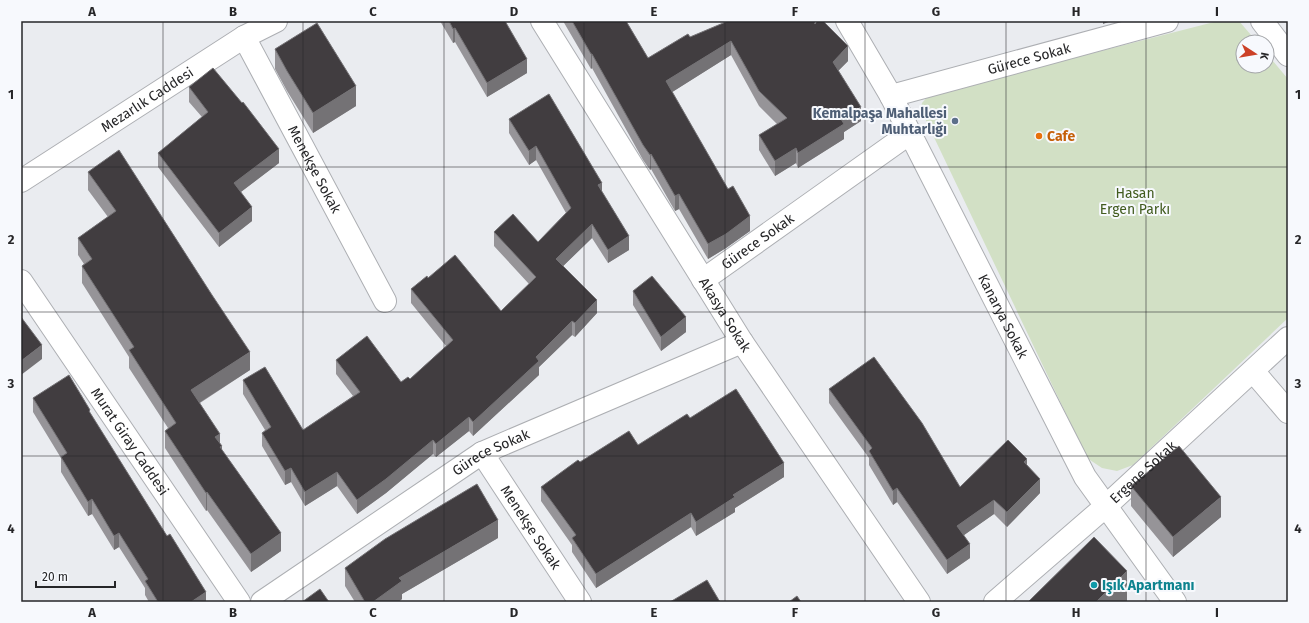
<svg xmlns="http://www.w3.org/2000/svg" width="1309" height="623" viewBox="0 0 1309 623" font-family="'Fira Sans',sans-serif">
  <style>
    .green { fill: #d2e0c5 }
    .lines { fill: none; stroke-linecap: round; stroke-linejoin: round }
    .minor-casing { stroke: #adafb3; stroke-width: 24 }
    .major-casing { stroke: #adafb3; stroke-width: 24 }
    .minor { stroke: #fff; stroke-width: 22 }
    .major { stroke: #fff; stroke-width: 22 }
    .wall { fill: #969498 }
    .shaded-wall { fill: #747275 }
    .building { fill: #413d40; stroke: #747275 }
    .grid { fill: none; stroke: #262628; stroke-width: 1; stroke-opacity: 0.55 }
    .service-dot { fill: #5c6f8a; stroke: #f7f9fd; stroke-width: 1.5 }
    .food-dot { fill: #e8710a; stroke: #f7f9fd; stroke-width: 1.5 }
    .culture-dot { fill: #0f9aa8; stroke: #f7f9fd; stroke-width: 1.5 }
    .labels { text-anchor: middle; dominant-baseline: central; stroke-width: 4; stroke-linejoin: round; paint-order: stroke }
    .street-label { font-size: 14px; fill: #262628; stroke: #f7f9fd }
    .service-label { font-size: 14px; font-weight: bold; fill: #4e5e75; stroke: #f7f9fd; text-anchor: end }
    .food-label { font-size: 14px; font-weight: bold; fill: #c56008; stroke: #f7f9fd; text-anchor: start }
    .park-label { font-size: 14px; fill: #425c1f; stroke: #f7f9fd }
    .culture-label { font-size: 14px; font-weight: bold; fill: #0d838f; stroke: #f7f9fd; text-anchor: start }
    .neatline { fill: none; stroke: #262628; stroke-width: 1.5 }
    .grid-label { font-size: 13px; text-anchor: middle; font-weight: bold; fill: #262628 }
  </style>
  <rect width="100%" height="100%" fill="#eaecf0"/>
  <path class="green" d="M1218 21H1239L1257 42H1243V66H1267V54L1288 79V318L1133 465 1117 471 1102 468 1087 458 921 110 922 103 929 95Z"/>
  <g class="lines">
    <g class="minor-casing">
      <g id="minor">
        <path id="s1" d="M542 21 742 342 919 602"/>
        <path id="s2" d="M847 21 891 96 1085 477 1175 602"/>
        <path d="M1262 21 1288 55"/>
        <path id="s3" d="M244 37 385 301"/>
        <path id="s4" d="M891 96 1167 21"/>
        <path id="s5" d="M703 280 910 133"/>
        <path d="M1253 371 1288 412"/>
        <path id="s6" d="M482 453 580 602"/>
        <path id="s7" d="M262 602 482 453 742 342"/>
        <path id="s8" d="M995 602 1106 506 1288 338"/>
      </g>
    </g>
    <g class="major-casing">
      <g id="major">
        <path id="s9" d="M21 181 244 37 276 21"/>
        <path id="s10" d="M21 281 239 602"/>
      </g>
    </g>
    <use href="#minor" class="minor"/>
    <use href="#major" class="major"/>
  </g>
  <path class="wall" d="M440 21H505L527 73 487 97 455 42 453 43Z
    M563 21H626L648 58 690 37 815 24 848 61 838 71 861 121 844 132V139L798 168 796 163 775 176 759 150V135L777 124 759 106 731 55 672 92 750 231 726 248 708 259 679 209 675 211 651 169 650 170 643 160 592 68 591 69Z
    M275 49 356 106 313 133 287 91 275 69Z
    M189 87 279 163 241 192 252 221 219 247 158 167V153L202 117 189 102Z
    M509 119 602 192 629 250 608 263 592 238 563 266 597 313 575 337 572 335 539 367V375L473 436 469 431 436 457 433 454 386 493 357 514 337 486 305 506 291 482 285 485 262 446V433L265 430 243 394V380L303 430 353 396 336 374V360L401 382 410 379 446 346 411 303V289L428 278 501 311 529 284 494 246V232L538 242 566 213 536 160 529 165 509 133Z
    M88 172 250 370 200 403 220 443 222 450 281 551 251 572 207 510 206 511 165 448V431L168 428 129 368V357L82 283V266L84 264 78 255V238L108 217 88 190Z
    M633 291 686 332 661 351 633 305Z
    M829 389 960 487 1027 465 1040 493 1007 527 994 514 964 535 970 558 947 574 897 502 893 505 869 465V458L829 403Z
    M33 398 90 413 206 602H149L145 595V588L119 547 114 550 92 514 88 516 61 472V458L33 412Z
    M690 418 784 477 735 508V512L696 536 691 527 596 588 572 552V545L541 501V487L638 445Z
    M1131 486 1221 517 1173 557 1131 506Z
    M498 538 402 594V599L398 602H355L345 586V568Z"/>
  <path class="shaded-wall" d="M1103 21H1111L1103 24Z
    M455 28V42L453 43V29Z
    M731 41V55L666 96V81Z
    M848 46V61L833 76V62Z
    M591 54H592V68L591 69Z
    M527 59V73L487 97V83Z
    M356 86V106L313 133V113Z
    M861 107V121L844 132V139L798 168V153L841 119Z
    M536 146V160L529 165V151Z
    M796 148V163L775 176V161Z
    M279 149V163L234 197V183Z
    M651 154V169L650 170V155Z
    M602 183V197L598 185Z
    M679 194V209L675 211V196Z
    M252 207V221L219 247V233Z
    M750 216V231L726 248 708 259V244Z
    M592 224V238L556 273V259Z
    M629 236V250L608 263V250Z
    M597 300V313L575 337V323Z
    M686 317V332L661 351V337Z
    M572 321V335L539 367V375L473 436V422L536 357Z
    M42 345V359L21 375V361Z
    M250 352V370L191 408V390Z
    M469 417V431L436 457V444Z
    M220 434V447L222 446V463L215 437Z
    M433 440V454L386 493 357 514V500Z
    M1027 459V474L1024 462Z
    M784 463V477L735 508V512L696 536V522L733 495Z
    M291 468V482L285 485V471Z
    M337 472V486L305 506V492Z
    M1040 479V493L1007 527V512Z
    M897 488V502L893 505V491Z
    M207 492V510L206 511V493Z
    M1221 497V517L1173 557V537Z
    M92 499V514L88 516V502Z
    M994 500V514L957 540V526Z
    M691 513V527L596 588V574Z
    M498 520V538L402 594V599L398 602H373L399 578Z
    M119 533V547L114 550V536Z
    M281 533V551L251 572V554Z
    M970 544V558L947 574V560Z
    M1127 571V602H1096Z
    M206 592V602H191Z"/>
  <path class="building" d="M449 21H505L527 59 487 83 455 28 453 29Z
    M572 21H626L648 58 688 34 690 37 728 21H814L815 24 818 21H823L848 46 833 62 861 107 841 119 844 124 798 153 796 148 775 161 759 135 787 118 759 91 731 41 666 81 728 189 733 186 750 216 726 234 708 244 679 194 675 196 651 154 650 155 643 145 592 54H591Z
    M317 23 356 86 313 113 287 71 275 49Z
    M213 68 242 103 243 102 279 149 234 183 252 207 219 233 158 153 208 112 189 87Z
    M549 94 602 183 598 185 629 236 608 250 592 224 556 259 597 300 575 323 572 321 536 357 539 361 473 422 469 417 436 444 433 440 386 479 357 500 337 472 305 492 291 468 285 471 262 433 271 427 243 380 265 367 303 430 360 392 336 360 367 336 401 382 408 377 410 379 453 340 411 289 427 276 428 278 455 255 501 311 536 277 494 232 513 214 538 242 571 208 536 146 529 151 509 119Z
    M119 150 212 295 250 352 191 390 220 434 215 437 222 446 220 447 281 533 251 554 207 492 206 493 165 431 176 423 129 350 134 347 82 266 92 259 78 238 116 211 88 172Z
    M652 276 686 317 661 337 633 291Z
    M21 317 42 345 21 361Z
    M874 357 922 423 960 487 1008 440 1027 459 1024 462 1040 479 1007 512 994 500 957 526 970 544 947 560 897 488 893 491 869 451 872 448 829 389Z
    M69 375 90 410 89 411 167 536 170 534 206 592 191 602H158L145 581 148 579 119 533 114 536 92 499 88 502 61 457 67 453 33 398Z
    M736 389 784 463 733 495 735 497 696 522 691 513 596 574 572 538 576 535 541 487 578 460 580 462 629 431 638 445 687 414 690 418Z
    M1179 446 1221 497 1173 537 1131 486Z
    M477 484 498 520 399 578 402 581 373 602H365L345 568 385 539Z
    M1094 537 1127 571 1096 602H1028Z
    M707 580 720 602H670Z
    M320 589 329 602H302Z
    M797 596 801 602H789Z"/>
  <path class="grid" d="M163 21V602M303 21V602M444 21V602M584 21V602M725 21V602M865 21V602M1006 21V602M1146 21V602M21 167H1288M21 312H1288M21 456H1288"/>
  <circle class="service-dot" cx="955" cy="121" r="4"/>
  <circle class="food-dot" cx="1039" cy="136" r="4"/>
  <circle class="culture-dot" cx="1094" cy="585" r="4"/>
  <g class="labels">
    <g class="street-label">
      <text stroke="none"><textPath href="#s4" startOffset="143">Gürece Sokak</textPath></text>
      <text stroke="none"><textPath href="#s9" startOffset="150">Mezarlık Caddesi</textPath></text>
      <text stroke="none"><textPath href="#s3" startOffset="150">Menekşe Sokak</textPath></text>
      <text stroke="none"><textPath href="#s5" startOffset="67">Gürece Sokak</textPath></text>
      <text stroke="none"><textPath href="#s1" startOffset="346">Akasya Sokak</textPath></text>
      <text stroke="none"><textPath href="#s2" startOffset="334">Kanarya Sokak</textPath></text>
      <text stroke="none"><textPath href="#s10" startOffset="194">Murat Giray Caddesi</textPath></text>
      <text stroke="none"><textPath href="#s7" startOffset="274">Gürece Sokak</textPath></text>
      <text stroke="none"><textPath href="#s8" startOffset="197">Ergene Sokak</textPath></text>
      <text stroke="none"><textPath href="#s6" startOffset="89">Menekşe Sokak</textPath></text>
    </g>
    <g class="service-label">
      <text x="947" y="113">Kemalpaşa Mahallesi<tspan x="947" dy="16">Muhtarlığı</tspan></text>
    </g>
    <g class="food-label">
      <text x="1047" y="136">Cafe</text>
    </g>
    <g class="park-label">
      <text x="1135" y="193">Hasan<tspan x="1135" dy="16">Ergen Parkı</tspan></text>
    </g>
    <g class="culture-label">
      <text x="1102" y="585">Işık Apartmanı</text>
    </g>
  </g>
  <rect width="1309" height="623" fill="none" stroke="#f7f9fd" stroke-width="44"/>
  <g transform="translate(1255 54) rotate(102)"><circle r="19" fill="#f7f9fd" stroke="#a3a5a8"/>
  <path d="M0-3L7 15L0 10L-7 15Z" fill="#cc4127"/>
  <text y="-6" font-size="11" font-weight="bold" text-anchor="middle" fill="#262628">K</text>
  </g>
  <path d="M36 581v6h79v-6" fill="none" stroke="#262628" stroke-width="2"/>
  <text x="42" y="581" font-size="12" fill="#262628" stroke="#f7f9fd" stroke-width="3" paint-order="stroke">20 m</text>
  <rect x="22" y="22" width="1265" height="579" class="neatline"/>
  <g class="grid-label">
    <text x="92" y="16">A</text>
    <text x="233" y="16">B</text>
    <text x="373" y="16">C</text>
    <text x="514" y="16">D</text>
    <text x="654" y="16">E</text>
    <text x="795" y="16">F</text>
    <text x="936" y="16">G</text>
    <text x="1076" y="16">H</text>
    <text x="1217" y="16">I</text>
    <text x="11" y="99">1</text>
    <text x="1298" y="99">1</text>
    <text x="11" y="244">2</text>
    <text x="1298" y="244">2</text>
    <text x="11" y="388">3</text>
    <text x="1298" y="388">3</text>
    <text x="11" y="533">4</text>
    <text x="1298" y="533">4</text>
    <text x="92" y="617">A</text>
    <text x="233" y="617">B</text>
    <text x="373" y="617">C</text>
    <text x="514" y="617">D</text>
    <text x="654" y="617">E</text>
    <text x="795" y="617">F</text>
    <text x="936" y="617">G</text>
    <text x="1076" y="617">H</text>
    <text x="1217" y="617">I</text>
  </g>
</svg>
